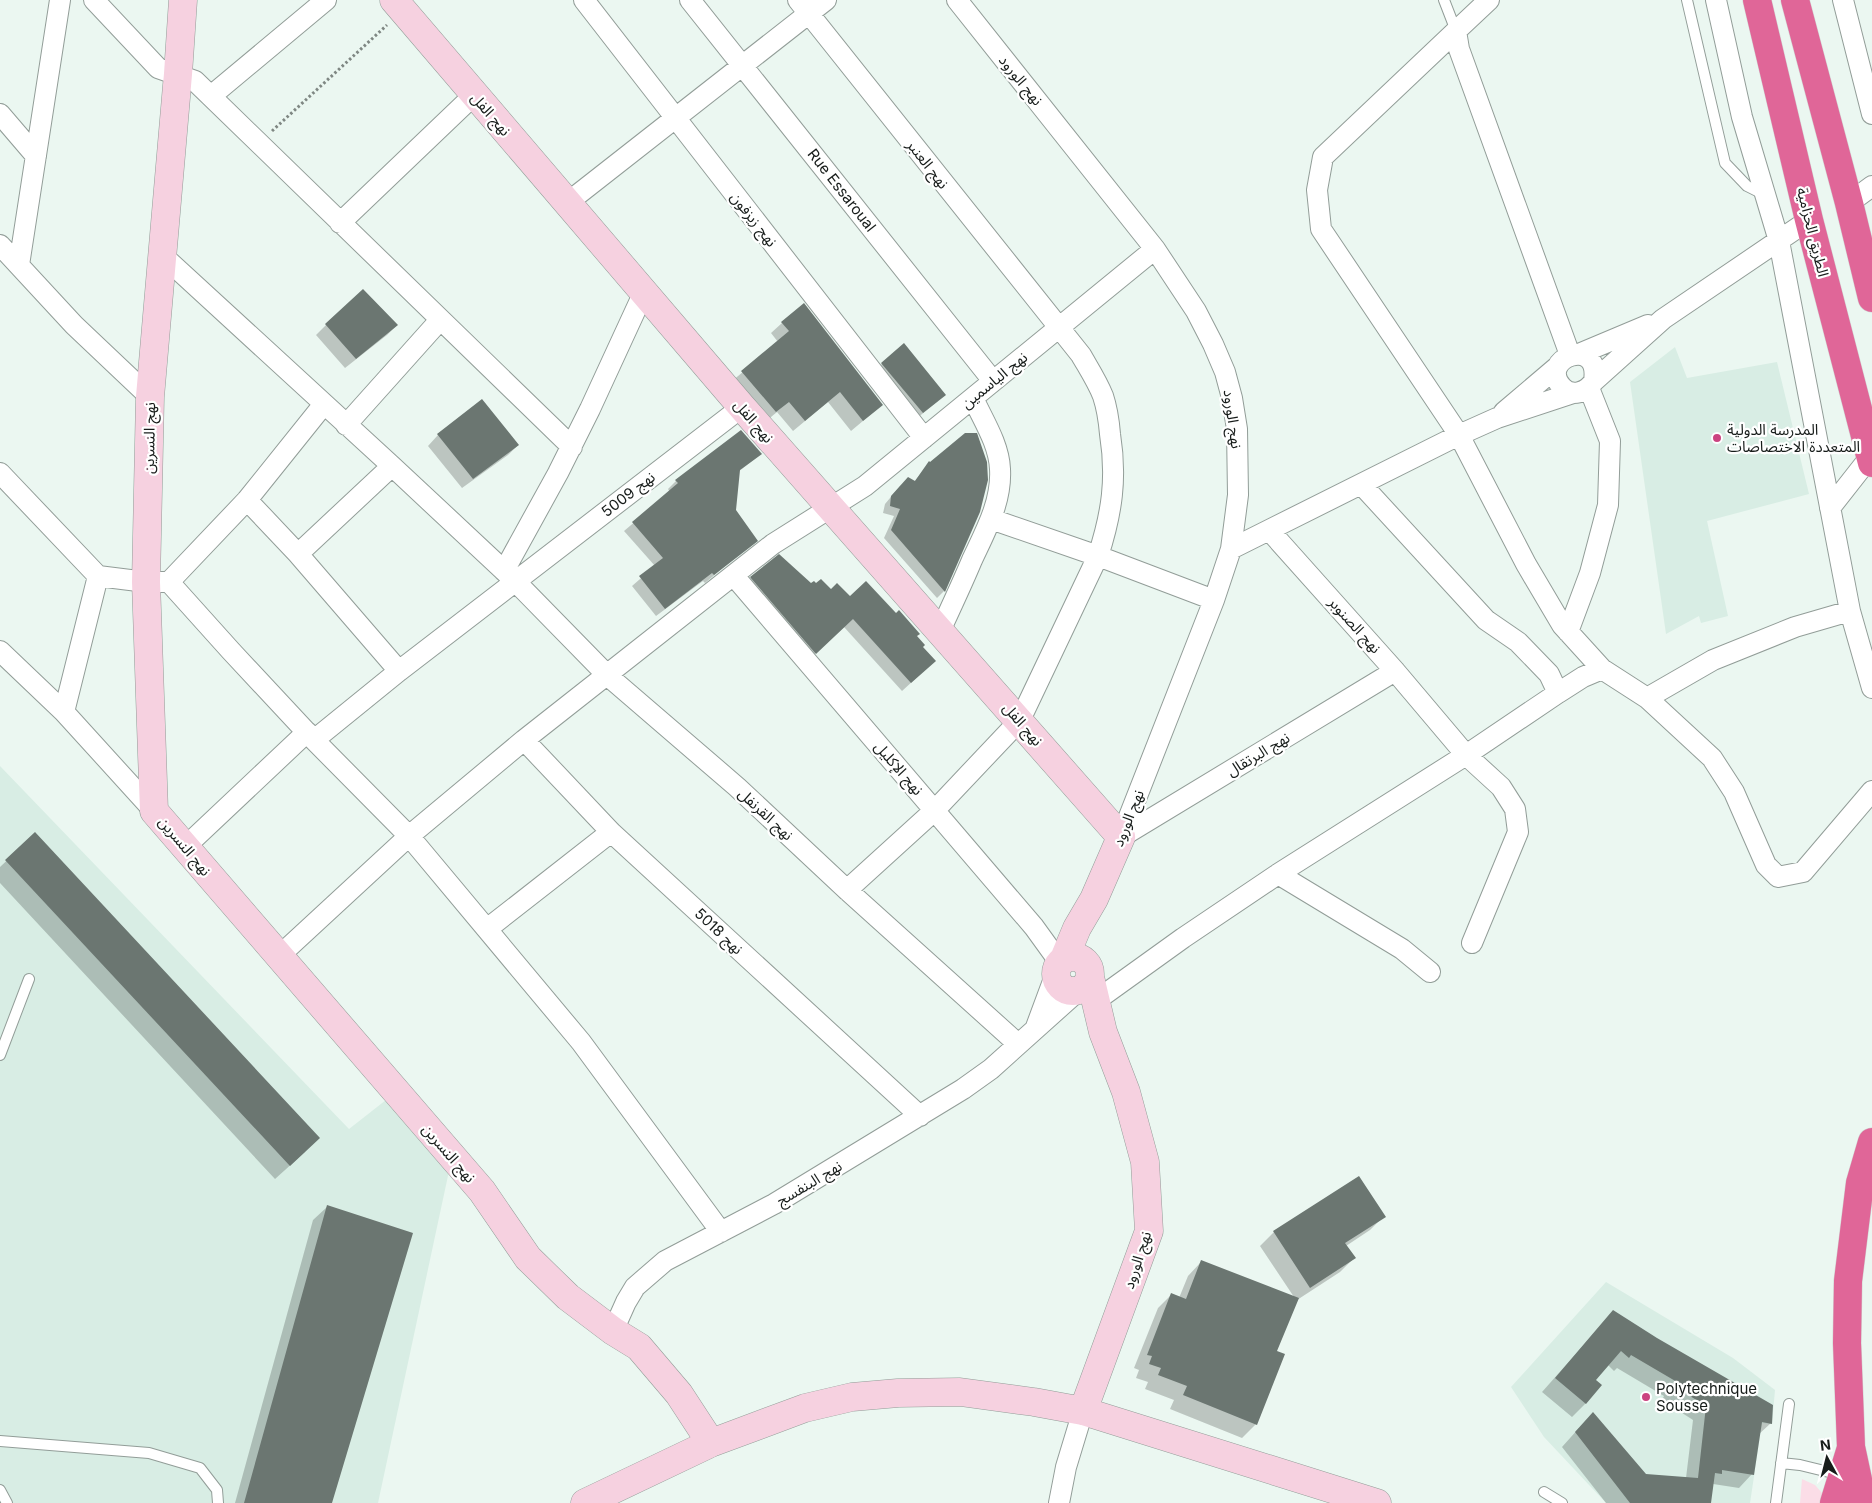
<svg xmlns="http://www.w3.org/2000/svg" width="1872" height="1503" viewBox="0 0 1872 1503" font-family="Inter,'Noto Sans Arabic',sans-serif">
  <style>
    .built { fill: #d8ede4 }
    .green { fill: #fbdde7 }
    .shadow { fill: #0003 }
    .building { fill: #6b7671 }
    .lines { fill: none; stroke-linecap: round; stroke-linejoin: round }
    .lane-casing { stroke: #929d98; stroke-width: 12 }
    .street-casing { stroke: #929d98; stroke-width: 22 }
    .secondary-casing { stroke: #929d98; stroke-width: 29 }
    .highway-casing { stroke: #d1d2d1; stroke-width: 29 }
    .path { stroke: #7f8783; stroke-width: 3; stroke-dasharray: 2.5 2.5; stroke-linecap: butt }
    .lane { stroke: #fff; stroke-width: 10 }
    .street { stroke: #fff; stroke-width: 20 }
    .secondary { stroke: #f6d1e0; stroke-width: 28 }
    .highway { stroke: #e06698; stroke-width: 28 }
    .poi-dot { fill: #cb4380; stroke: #fff; stroke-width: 2 }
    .labels { text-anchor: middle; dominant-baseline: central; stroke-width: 4.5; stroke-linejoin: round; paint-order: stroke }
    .street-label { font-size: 15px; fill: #171c1a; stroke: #fff }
    .poi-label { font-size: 15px; fill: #171c1a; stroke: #fff; text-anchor: start }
  </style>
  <rect width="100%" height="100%" fill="#ebf7f1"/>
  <path class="built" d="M1675 347 1687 378 1777 362 1809 494 1707 521 1728 616 1701 623 1699 616 1666 634 1630 382Z
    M0 766 349 1129 386 1100 449 1171 378 1503H0Z
    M1606 1282 1733 1358 1775 1390 1772 1424 1762 1423 1750 1503H1606L1544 1437 1511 1387Z"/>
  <path class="green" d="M1802 1479 1815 1485 1822 1493 1820 1503H1800Z"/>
  <path class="shadow" d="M782 323 882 405 851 431 828 402 793 431 777 412 765 422 731 382 778 342 771 333Z
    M326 325H397L387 335 345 368 316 335Z
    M904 345 938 401 916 419 875 370Z
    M438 435 518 445 508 455 462 488 428 446Z
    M761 454 738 472 735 510 756 540 705 583 703 581 656 616 632 586 655 566 624 531 670 492 668 489 676 481Z
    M929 463 979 512 944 591 937 598 884 538 894 516 883 513 885 504 900 486 914 482Z
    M751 578 811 585 850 598 915 636 921 647 925 670 902 691 844 627 807 661 743 586Z
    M35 834 305 1152 275 1179 0 883V867Z
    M1359 1177 1384 1216 1370 1230 1346 1246 1354 1258 1340 1272 1297 1300 1276 1352 1256 1424 1242 1438 1170 1409 1174 1400 1145 1389 1148 1382 1136 1378 1139 1370 1134 1368 1158 1308 1171 1295 1179 1298 1188 1276 1201 1262 1294 1297 1260 1246 1274 1232Z
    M327 1207 331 1503H235L313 1220Z
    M1613 1312 1771 1423 1758 1435 1752 1474 1739 1488 1713 1484 1710 1503H1606L1562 1447 1579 1428 1646 1475 1686 1478 1693 1420 1662 1400 1664 1396 1617 1368 1614 1371 1607 1364 1594 1380 1586 1403 1572 1417 1542 1392Z"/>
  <path class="building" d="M363 289 398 325 356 359 325 324Z
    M804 303 883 405 863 421 840 392 805 421 789 402 776 412 741 371 789 331 781 322Z
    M904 343 946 395 923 413 881 363Z
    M482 399 519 445 473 479 437 434Z
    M741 430 762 454 740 470 736 510 758 541 714 575 712 573 665 609 639 576 663 558 632 522 678 483 675 480Z
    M965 433H977L987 462 988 480 980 512 945 592 891 530 900 509 890 506 891 496 908 477 915 481 929 461 930 462Z
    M779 554 811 583 814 581 816 583 821 579 831 589 837 583 850 596 866 581 896 613 899 610 920 634 917 636 925 645 923 647 936 661 911 683 853 619 816 654 750 577Z
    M35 832 320 1138 290 1166 5 860Z
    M1359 1176 1386 1217 1345 1243 1356 1258 1310 1288 1273 1231Z
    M327 1205 413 1233 332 1503H244Z
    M1201 1260 1299 1298 1277 1351 1285 1354 1257 1425 1183 1395 1187 1386 1158 1375 1161 1368 1149 1364 1152 1356 1147 1355 1171 1293 1186 1299Z
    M1613 1310 1657 1338 1773 1405 1772 1424 1762 1422 1754 1475 1722 1470V1474L1715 1473 1711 1503H1630L1575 1432 1593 1412 1646 1474 1698 1478 1706 1406 1674 1386 1677 1382 1631 1355 1629 1358 1621 1351 1596 1380 1602 1385 1586 1404 1555 1378Z"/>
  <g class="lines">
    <g class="lane-casing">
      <path id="lane" d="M1444 0 1456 31
        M1687 0 1725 163 1747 186 1765 195
        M0 1055 29 979
        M0 1441 149 1453 200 1468 217 1490 218 1503
        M1781 1463 1800 1465 1841 1475
        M0 1490 7 1503
        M1544 1492 1562 1503
        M1776 1503 1789 1404"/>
    </g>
    <g class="street-casing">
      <path id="street" d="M94 0 158 68 195 81 572 447
        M584 0 924 438
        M690 0 993 381
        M798 0 1081 355C1089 369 1097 381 1103 396 1107 408 1109 422 1110 434 1117 478 1112 513 1098 556L1020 720 935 810 847 890
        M957 0 1155 249 1196 311 1213 344 1225 372 1232 398 1237 429 1238 495 1231 549 1214 600 1121 837
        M1489 0 1456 31 1459 49 1570 355
        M1716 0 1742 117 1779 241 1850 611 1872 688
        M1843 0 1872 114
        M1456 31 1323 157 1317 190 1321 229 1459 435 1526 564 1562 625 1602 669
        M211 96 326 0
        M0 114 36 156
        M567 203 826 0
        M1849 203 1872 186
        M340 223 474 95
        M0 245 74 325 150 397
        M162 255 392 466 515 581 608 676 737 787 847 890 1018 1044
        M19 265 60 0
        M1579 354 1648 325
        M1594 381C1601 334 1536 359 1562 387 1572 398 1587 392 1594 381L1663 319 1809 220
        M1504 412 1557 367
        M346 425 440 320
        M0 473 98 576 146 582H169L231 651 314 740 409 836 581 1042 721 1232
        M247 500 298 554 399 671
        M1830 508 1870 457
        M991 519 1098 556 1214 600
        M1269 530 1459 435 1497 418 1573 393
        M1231 549 1269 530 1395 671 1466 755 1501 787 1515 809 1518 832 1472 943
        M298 554 392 466
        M504 571 558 473 590 409 643 294
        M734 576 1034 927 1060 963
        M169 582 247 500 324 404
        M940 631C951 607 962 584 972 560 985 532 1002 502 1000 469 999 444 983 420 973 398
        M1568 632 1590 573 1608 505 1610 441 1589 388
        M0 651 64 712 154 811
        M1558 693 1583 677 1602 669 1647 698 1713 660 1795 627 1850 611
        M1647 698 1712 758 1734 792 1766 865 1778 877 1803 872 1872 791
        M64 712 98 576
        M314 740 399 671 742 407
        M524 740 611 832 920 1116
        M1121 837 1395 671
        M185 847 307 732
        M1278 874 1402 949 1430 972
        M487 929 611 832
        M278 957 409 836 524 740 773 544 865 486 1155 249
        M1094 1002 1183 938 1278 874 1466 755 1558 693 1549 674 1518 642 1486 620 1361 484
        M1036 1027 1056 973
        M613 1331 626 1302 635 1287 665 1261 774 1204 963 1089 991 1069 1079 990
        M1059 1503 1066 1467 1083 1411"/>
    </g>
    <g class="secondary-casing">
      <path id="secondary" d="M183 0 178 74 150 397 146 582 154 811 482 1191 528 1258 568 1297 613 1331 639 1347 679 1394 711 1443
        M394 0 742 407 1121 837 1094 899 1077 928 1064 959
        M1056 974a17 17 0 1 1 34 0a17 17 0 1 1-34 0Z
        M1083 1411 1149 1231 1145 1162 1126 1092 1103 1032 1090 977
        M585 1503 711 1443 805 1408 852 1397 898 1393 960 1392 1034 1402 1083 1411 1377 1503"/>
    </g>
    <g class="highway-casing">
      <path id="highway" d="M1757 0 1809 220 1872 463
        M1795 0 1849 203 1872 298
        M1834 1503 1851 1448
        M1863 1503 1851 1447 1847 1343 1848 1281 1860 1183 1872 1142"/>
    </g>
    <path class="path" d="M272 131 387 25"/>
    <use href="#lane" class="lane"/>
    <use href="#street" class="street"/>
    <use href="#secondary" class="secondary"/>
    <use href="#highway" class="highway"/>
  </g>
  <g class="poi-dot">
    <circle cx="1717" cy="438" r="5"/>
    <circle cx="1646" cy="1397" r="5"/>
  </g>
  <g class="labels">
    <g class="street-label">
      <text transform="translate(1021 80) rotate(51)">نهج الورود</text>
      <text transform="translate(491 114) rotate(49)">نهج الفل</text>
      <text transform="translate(928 164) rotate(52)">نهج العنبر</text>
      <text transform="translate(842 190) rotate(52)">Rue Essaroual</text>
      <text transform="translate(754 219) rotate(52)">نهج زيزفون</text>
      <text transform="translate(1813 232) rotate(76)">الطريق الحزامية</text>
      <text transform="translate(994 380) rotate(-39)">نهج الياسمين</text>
      <text transform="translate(1233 419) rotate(82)">نهج الورود</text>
      <text transform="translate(754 421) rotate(49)">نهج الفل</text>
      <text transform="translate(149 438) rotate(-89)">نهج النسرين</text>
      <text transform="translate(628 494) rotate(-38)">نهج 5009</text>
      <text transform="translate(1355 625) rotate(48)">نهج الصنوبر</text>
      <text transform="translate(1023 724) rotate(49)">نهج الفل</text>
      <text transform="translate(1258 754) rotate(-31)">نهج البرتقال</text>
      <text transform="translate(899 768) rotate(49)">نهج الإكليل</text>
      <text transform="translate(766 814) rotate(43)">نهج القرنفل</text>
      <text transform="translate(1128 818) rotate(-68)">نهج الورود</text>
      <text transform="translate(185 846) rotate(50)">نهج النسرين</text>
      <text transform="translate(719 931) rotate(43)">نهج 5018</text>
      <text transform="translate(449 1153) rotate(49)">نهج النسرين</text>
      <text transform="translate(809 1183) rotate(-31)">نهج البنفسج</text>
      <text transform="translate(1137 1260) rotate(-72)">نهج الورود</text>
    </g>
    <g class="poi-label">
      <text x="1727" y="429">المدرسة الدولية<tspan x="1727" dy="17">المتعددة الاختصاصات</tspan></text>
      <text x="1656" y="1388">Polytechnique<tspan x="1656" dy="17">Sousse</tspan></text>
    </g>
  </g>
  <g transform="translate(1827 1458) rotate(353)" stroke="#ffffff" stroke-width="4" paint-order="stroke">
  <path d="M0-4L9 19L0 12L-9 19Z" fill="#171c1a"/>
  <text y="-8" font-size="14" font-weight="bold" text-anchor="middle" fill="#171c1a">N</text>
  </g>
</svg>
